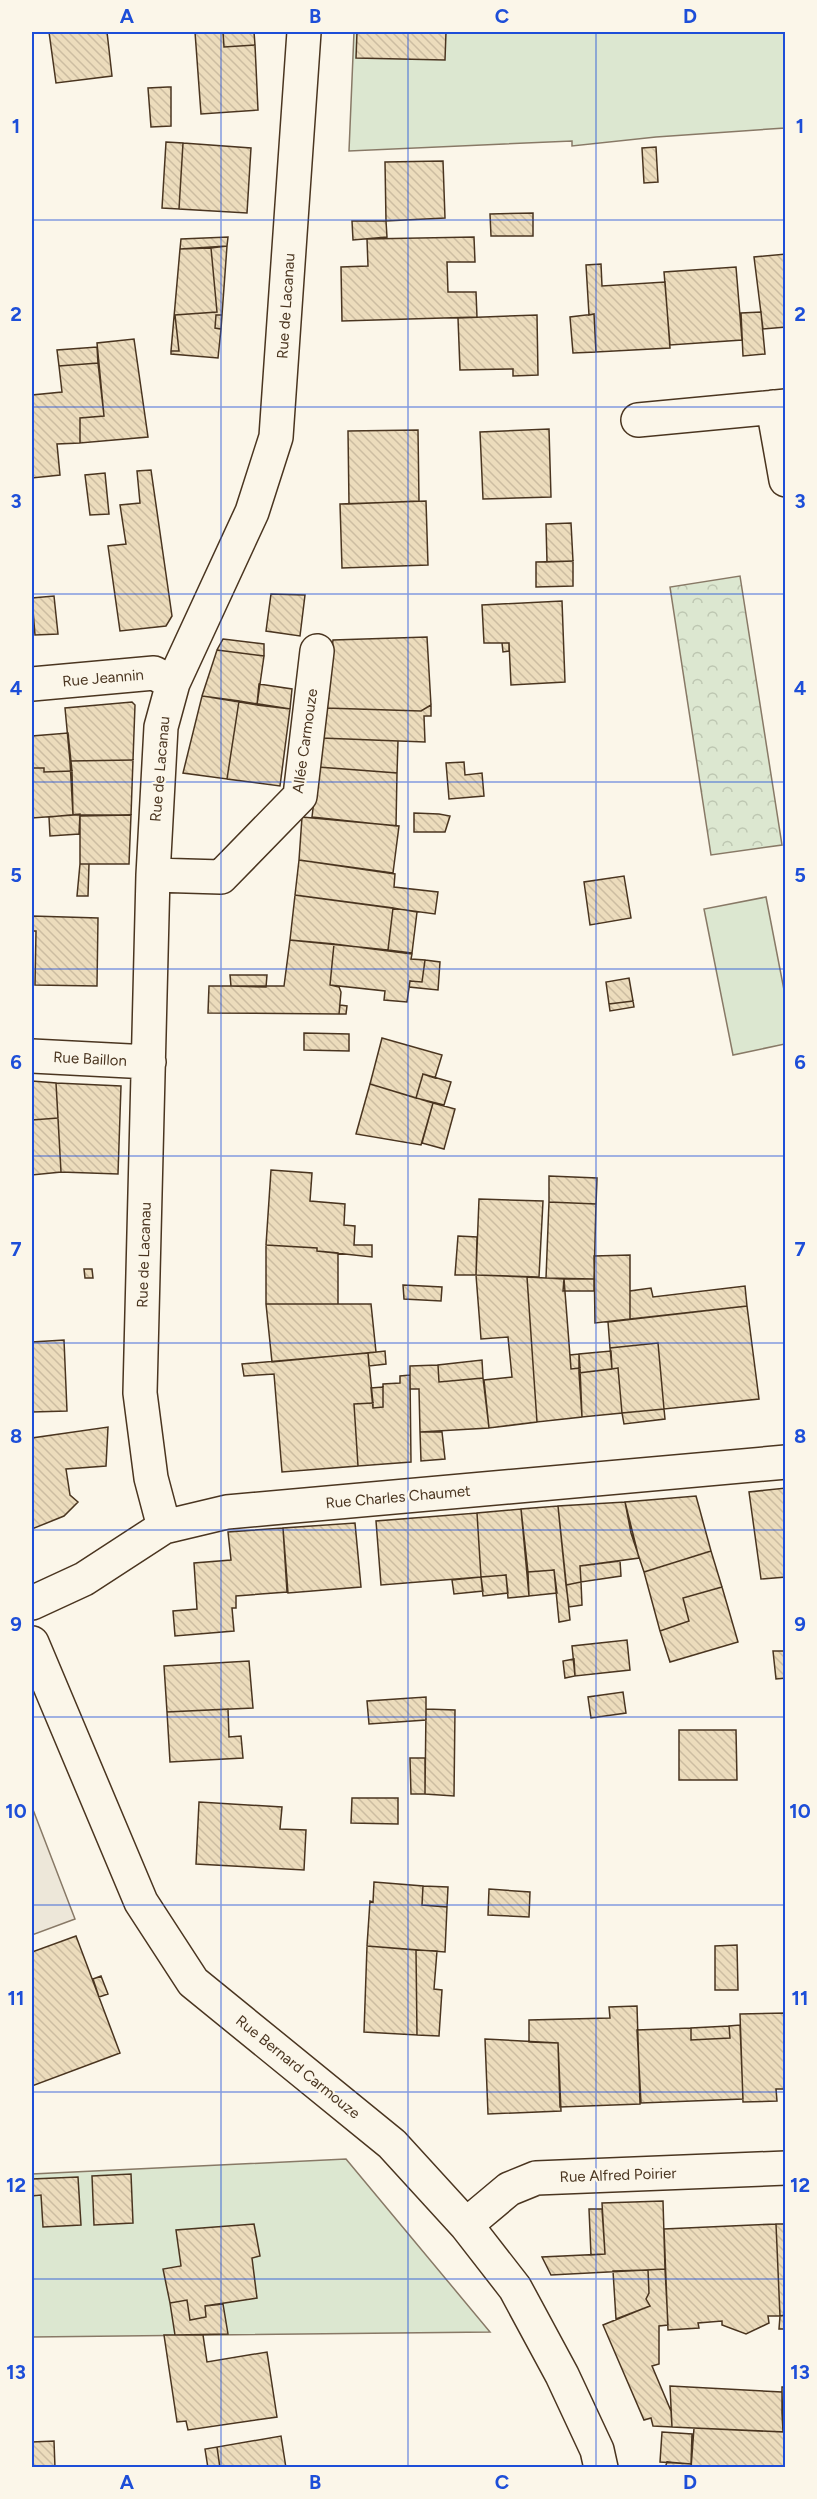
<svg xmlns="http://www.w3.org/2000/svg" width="817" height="2499" viewBox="0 0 817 2499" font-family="Figtree,sans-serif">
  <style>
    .park { fill: url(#park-crowns); stroke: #887966; stroke-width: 1.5 }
    .garden { fill: #dce7d0; stroke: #887966; stroke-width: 1.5 }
    .parking { fill: #ede7d9; stroke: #887966; stroke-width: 1.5 }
    .building { fill: url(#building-back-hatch); stroke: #4a3520; stroke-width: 1.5 }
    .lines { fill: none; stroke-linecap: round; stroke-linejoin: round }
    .minor-casing { stroke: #4a3520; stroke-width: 36 }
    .minor { stroke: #fbf6e9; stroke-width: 33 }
    .grid { fill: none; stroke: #1d4ed8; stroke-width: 1.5; stroke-opacity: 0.55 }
    .labels { text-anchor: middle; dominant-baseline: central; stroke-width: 4.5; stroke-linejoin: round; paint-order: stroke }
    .street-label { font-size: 15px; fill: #4a3520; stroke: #fbf6e9 }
    .neatline { fill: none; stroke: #1d4ed8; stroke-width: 2 }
    .grid-label { font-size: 20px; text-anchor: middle; font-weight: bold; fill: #1d4ed8 }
  </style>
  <defs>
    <pattern id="park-crowns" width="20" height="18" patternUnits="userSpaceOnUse" patternTransform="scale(1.5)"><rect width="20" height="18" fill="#dce7d0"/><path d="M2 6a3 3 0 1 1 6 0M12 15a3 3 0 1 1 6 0" fill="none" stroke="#bec7b2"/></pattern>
    <pattern id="building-back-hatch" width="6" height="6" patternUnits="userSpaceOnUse" patternTransform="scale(1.5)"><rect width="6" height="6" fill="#ecdcbc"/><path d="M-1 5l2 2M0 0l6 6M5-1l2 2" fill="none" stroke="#ccbda1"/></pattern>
  </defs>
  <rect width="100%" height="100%" fill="#fbf6e9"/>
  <path class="park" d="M740 576 782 845 711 855 670 587Z"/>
  <path class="garden" d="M354 32H785V128L656 137 572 146V141L349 151Z
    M766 897 785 995V1044L733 1055 704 909Z
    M346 2159 490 2332 32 2337V2174Z"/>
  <path class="parking" d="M32 1807 75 1919 32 1935Z"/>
  <path class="building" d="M49 32H107L112 76 56 83Z
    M195 32H223L224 47 255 45 258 110 201 114Z
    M223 32H254L255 45 224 47Z
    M357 32H446L445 60 356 58Z
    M168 87H171V126L151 127 148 88Z
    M166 142 183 143 179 209 162 208Z
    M183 143 251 148 247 213 179 209Z
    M656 147 658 182 644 183 642 148Z
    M443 161 445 218 386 221 385 162Z
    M533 213V236H491L490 214Z
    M352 221H386L387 237 353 240Z
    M228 237 227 246 180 249 181 239Z
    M474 237 475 262H447L448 292H476L477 317 342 321 341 267 368 266 367 239Z
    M227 246 222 315H216L215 328 221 329 218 358 171 354V351H179L175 315 217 312 211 248Z
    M211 248 217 312 175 315 179 351H171L180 249Z
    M786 254V327L763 329 754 257Z
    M601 264 602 286 665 282 670 348 596 352 594 314 589 315 586 265Z
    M736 267 742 340 670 345 664 272Z
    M761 312 765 354 743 356 741 313Z
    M594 314 596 352 573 353 570 317Z
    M216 315H222L221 329 215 328Z
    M537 315 538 375 513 376V369L460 370 458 318Z
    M134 339 148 437 80 443V418L104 416 97 343Z
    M97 347 98 363 59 366 57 350Z
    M98 363 104 416 80 418V443L57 444 60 475 32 478V395L62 392 59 366Z
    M549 429 551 497 483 499 480 432Z
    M418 430 419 501 349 504 348 431Z
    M151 470 172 616 166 626 120 631 108 546 126 544 120 505 140 503 137 471Z
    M105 473 109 514 90 515 85 475Z
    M426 501 428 565 342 568 340 504Z
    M571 523 573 561 547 562 546 524Z
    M573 561V586L536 587V562Z
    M271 594 305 595 300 636 266 631Z
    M54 596 58 634 35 635 32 598Z
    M562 601 565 682 511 685 509 643H484L482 605Z
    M427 637 431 705 421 711 325 708 333 640Z
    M223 639 264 644V656L217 650Z
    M502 643H509V651L503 652Z
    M217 650 264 656 257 705 202 696Z
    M259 684 292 689 290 709 257 705Z
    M202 696 239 701 227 779 183 773Z
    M239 701 290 709 280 786 227 779Z
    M132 702 135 705 133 760 70 761 65 708Z
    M431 705V716H424L425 742 321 738 325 708 421 711Z
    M68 733 72 771 44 772V768H32V736Z
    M321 738 398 741 397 773 318 767Z
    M133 760 131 815H73L70 761Z
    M464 762 465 775 482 773 484 796 449 799 446 763Z
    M318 767 397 773 396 826 312 817Z
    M32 768H44V772L72 771 73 815 32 818Z
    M414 813 439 814 450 816 445 832H414Z
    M80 814 79 834 50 836 49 817Z
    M131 815 129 864H80V816Z
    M302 817 399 826 393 873 299 860Z
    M299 860 395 874 394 887 438 892 435 914 295 895Z
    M80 864H89L88 896H77Z
    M624 876 631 918 590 925 584 882Z
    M295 895 393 908 388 950 290 940Z
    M393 908 417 912 412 953 388 950Z
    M32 916 98 918 97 986 35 985 36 931H32Z
    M290 940 334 944 330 985 339 987 341 992 339 1014 208 1013 209 986H284Z
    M334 944 412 954 411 959 425 960 422 982 410 981 407 1002 384 1000 385 991 330 985Z
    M425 960 440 962 438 990 409 987 410 981 422 982Z
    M230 975H267L266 987 231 986Z
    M629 978 633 1001 609 1004 606 982Z
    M633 1001 634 1007 610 1011 609 1004Z
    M340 1005 347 1006 346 1014H339Z
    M304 1033 349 1034V1051L304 1050Z
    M382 1038 442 1055 435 1078 423 1074 416 1098 370 1084Z
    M423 1074 451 1082 444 1105 416 1098Z
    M32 1081 56 1083 58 1118 32 1120Z
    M56 1083 121 1086 118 1174 61 1172Z
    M370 1084 433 1103 421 1145 356 1134Z
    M433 1103 455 1109 444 1149 422 1143Z
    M58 1118 61 1172 32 1175V1120Z
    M271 1170 312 1173 310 1201 345 1204 344 1225 355 1226 354 1245H372V1257L317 1251V1248L266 1245Z
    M549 1176 597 1178 596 1204 549 1202Z
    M479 1199 543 1201 539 1277 476 1275Z
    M549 1202 596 1204 594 1279 546 1278Z
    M458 1236 477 1237 476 1275H455Z
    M266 1245 317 1248V1251L338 1253V1304H266Z
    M630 1255V1319L595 1323 594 1256Z
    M84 1269H92L93 1278H85Z
    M476 1275 527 1277 537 1422 489 1428 484 1380 512 1377 508 1337 481 1339Z
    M527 1277 564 1279 571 1369 580 1368 582 1417 537 1422Z
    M564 1279H594V1291H563Z
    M403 1285 442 1287 441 1301 404 1299Z
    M745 1286 747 1306 630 1319V1291L651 1288 653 1297Z
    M266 1304H371L376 1352 272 1362Z
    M747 1306 759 1399 664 1409 658 1343 610 1348 608 1322Z
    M64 1340 67 1411 32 1412V1342Z
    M658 1343 664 1409 622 1413 618 1368 612 1369 610 1348Z
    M385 1351 386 1364 369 1366 368 1353Z
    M611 1351 612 1369 579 1373V1354Z
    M368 1353 373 1403 354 1404 358 1466 282 1472 274 1374 244 1376 242 1364Z
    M579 1354 580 1368 571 1369 570 1355Z
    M482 1360 483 1378 439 1382 438 1365Z
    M438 1365 439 1382 483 1378 489 1428 420 1432 419 1389H410V1366Z
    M618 1368 622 1413 582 1417 579 1373Z
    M410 1375 411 1462 358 1466 354 1404 373 1403V1408L383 1407V1384L400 1383V1376Z
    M383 1387V1407L373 1408 371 1388Z
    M664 1409 665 1419 624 1424 622 1413Z
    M108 1427 106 1466 66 1469 70 1495 78 1502 64 1516 32 1529V1438Z
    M420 1432H442L445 1459 421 1461Z
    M786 1488V1577L761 1579 749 1492Z
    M696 1496 711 1551 644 1572 631 1533 625 1502Z
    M625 1502 639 1558 580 1566 581 1582 566 1585 558 1506Z
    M558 1506 570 1620 559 1622 554 1570 528 1572 521 1509Z
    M521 1509 529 1596 508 1598 506 1575 481 1577 477 1513Z
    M477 1513 481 1577 381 1585 376 1521Z
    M355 1523 361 1587 288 1593 283 1528Z
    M283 1528 287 1592 236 1596V1608H232L234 1631 175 1636 173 1611 197 1609 194 1563 231 1560 228 1532Z
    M711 1551 722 1587 683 1598 689 1621 660 1631 644 1572Z
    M620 1561 621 1576 581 1582 580 1566Z
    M554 1570 557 1593 529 1596 528 1572Z
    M506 1575 508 1593 483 1596 481 1577Z
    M481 1577 483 1591 454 1594 452 1580Z
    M581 1582 582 1605 569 1607 566 1585Z
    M722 1587 738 1642 670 1662 660 1631 689 1621 683 1598Z
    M627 1640 630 1670 575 1676 572 1646Z
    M773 1651H786V1678L776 1679Z
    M574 1659 575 1676 565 1678 563 1661Z
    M249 1661 253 1708 167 1712 164 1666Z
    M623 1692 626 1713 591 1718 588 1697Z
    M426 1697V1720L369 1724 367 1701Z
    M228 1709 229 1737 241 1736 243 1758 170 1762 167 1712Z
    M426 1709 455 1710 454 1796 425 1794Z
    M679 1730H736L737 1780H679Z
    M410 1758H425V1794H411Z
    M352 1798H398V1824L351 1823Z
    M199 1802 282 1807 280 1829 306 1830 304 1870 196 1864Z
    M374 1882 423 1886 422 1905 447 1907 445 1952 367 1946 370 1901 373 1902Z
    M423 1886 448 1887 447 1907 422 1905Z
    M489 1889 530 1892 529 1917 488 1915Z
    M76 1936 120 2053 32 2086V1952Z
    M737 1945 738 1990H715V1946Z
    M367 1946 416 1950 417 2035 364 2032Z
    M416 1950 437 1951 434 1989 442 1990 439 2036 417 2035Z
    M101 1976 108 1994 99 1997 93 1979Z
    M637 2006 640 2104 560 2107 558 2043 529 2042V2020L610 2018 609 2007Z
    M786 2013V2089H776L777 2101 743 2102 740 2014Z
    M740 2025 743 2099 641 2103 637 2030 691 2028V2040L730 2038 729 2026Z
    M729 2026 730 2038 691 2040V2028Z
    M485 2039 558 2043 561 2111 488 2114Z
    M131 2174 133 2223 94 2225 92 2176Z
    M78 2177 81 2225 43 2227 41 2195 32 2196V2179Z
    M663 2201 665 2269 551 2275 542 2257 605 2254 602 2203Z
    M589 2209H602L605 2254 591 2255Z
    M254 2224 260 2256 252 2258 257 2298 205 2306 206 2317 190 2320 187 2300 170 2303 163 2269 181 2266 176 2230Z
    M776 2224 780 2316H768L769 2323 746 2334 722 2325V2321L698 2323 699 2328 668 2330 664 2229Z
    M776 2224H786V2315L780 2316Z
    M665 2269 668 2325 659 2326V2364L652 2366 671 2411 672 2427 653 2426 651 2418 644 2420 603 2325 650 2306 646 2299 649 2293 648 2270Z
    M648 2270 649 2293 646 2299 650 2306 616 2319 613 2271Z
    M187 2300 190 2320 206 2317 205 2306 223 2304 228 2334 175 2335 170 2303Z
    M786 2315V2329H779L780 2316Z
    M164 2335H203L207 2362 267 2352 277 2417 188 2430 186 2421 177 2422Z
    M670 2386 782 2392 783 2432 672 2427Z
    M782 2387H786V2413H782Z
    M782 2413H786V2432H783Z
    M694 2428 786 2432V2468H691Z
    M662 2432 692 2434 691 2464 660 2462Z
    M281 2436 286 2468H220L217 2447Z
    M54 2441 55 2468H32V2442Z
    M217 2447 220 2468H208L205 2449Z
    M667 2462 691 2464V2468H665Z"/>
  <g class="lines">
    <g class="minor-casing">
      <path id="minor" d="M773 407 786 480
        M638 420 786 406
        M32 684 154 673 173 683
        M153 875 221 877 300 796 317 651
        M32 1056 149 1062
        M164 1527 151 1478 140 1393 153 875 161 727 173 683 252 512 276 437 304 32
        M32 1603 84 1579 164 1527 227 1512 786 1462
        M32 1643 141 1902 193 1982 392 2144 466 2225 515 2288 562 2375 597 2450 601 2468
        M466 2225 509 2189 536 2178 786 2168"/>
    </g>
    <use href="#minor" class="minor"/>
  </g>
  <path class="grid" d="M221 32V2468M408 32V2468M596 32V2468M32 220H786M32 407H786M32 594H786M32 782H786M32 969H786M32 1156H786M32 1343H786M32 1530H786M32 1717H786M32 1905H786M32 2092H786M32 2279H786"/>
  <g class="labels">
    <g class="street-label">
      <text transform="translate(286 306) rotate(-86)">Rue de Lacanau</text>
      <text transform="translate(103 678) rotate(-5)">Rue Jeannin</text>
      <text transform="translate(305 741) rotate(-82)">Allée Carmouze</text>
      <text transform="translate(160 769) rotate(-85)">Rue de Lacanau</text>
      <text transform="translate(90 1059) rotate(3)">Rue Baillon</text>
      <text transform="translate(144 1255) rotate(-88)">Rue de Lacanau</text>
      <text transform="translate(398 1497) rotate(-5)">Rue Charles Chaumet</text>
      <text transform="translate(298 2067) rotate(39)">Rue Bernard Carmouze</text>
      <text transform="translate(618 2175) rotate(-2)">Rue Alfred Poirier</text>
    </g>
  </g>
  <rect width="817" height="2499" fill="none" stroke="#fbf6e9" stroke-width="66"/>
  <rect x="33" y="33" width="751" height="2433" class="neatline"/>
  <g class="grid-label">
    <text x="127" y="23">A</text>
    <text x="315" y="23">B</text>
    <text x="502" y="23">C</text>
    <text x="690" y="23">D</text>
    <text x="16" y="133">1</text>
    <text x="800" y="133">1</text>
    <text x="16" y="321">2</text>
    <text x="800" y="321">2</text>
    <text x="16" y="508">3</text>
    <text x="800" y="508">3</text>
    <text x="16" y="695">4</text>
    <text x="800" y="695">4</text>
    <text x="16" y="882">5</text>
    <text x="800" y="882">5</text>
    <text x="16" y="1069">6</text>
    <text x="800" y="1069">6</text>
    <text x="16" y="1256">7</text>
    <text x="800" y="1256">7</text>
    <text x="16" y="1443">8</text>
    <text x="800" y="1443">8</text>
    <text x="16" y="1631">9</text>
    <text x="800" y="1631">9</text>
    <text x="16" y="1818">10</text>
    <text x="800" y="1818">10</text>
    <text x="16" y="2005">11</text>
    <text x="800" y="2005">11</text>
    <text x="16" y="2192">12</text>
    <text x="800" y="2192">12</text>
    <text x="16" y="2379">13</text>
    <text x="800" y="2379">13</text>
    <text x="127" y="2489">A</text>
    <text x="315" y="2489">B</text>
    <text x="502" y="2489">C</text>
    <text x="690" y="2489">D</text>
  </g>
</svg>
